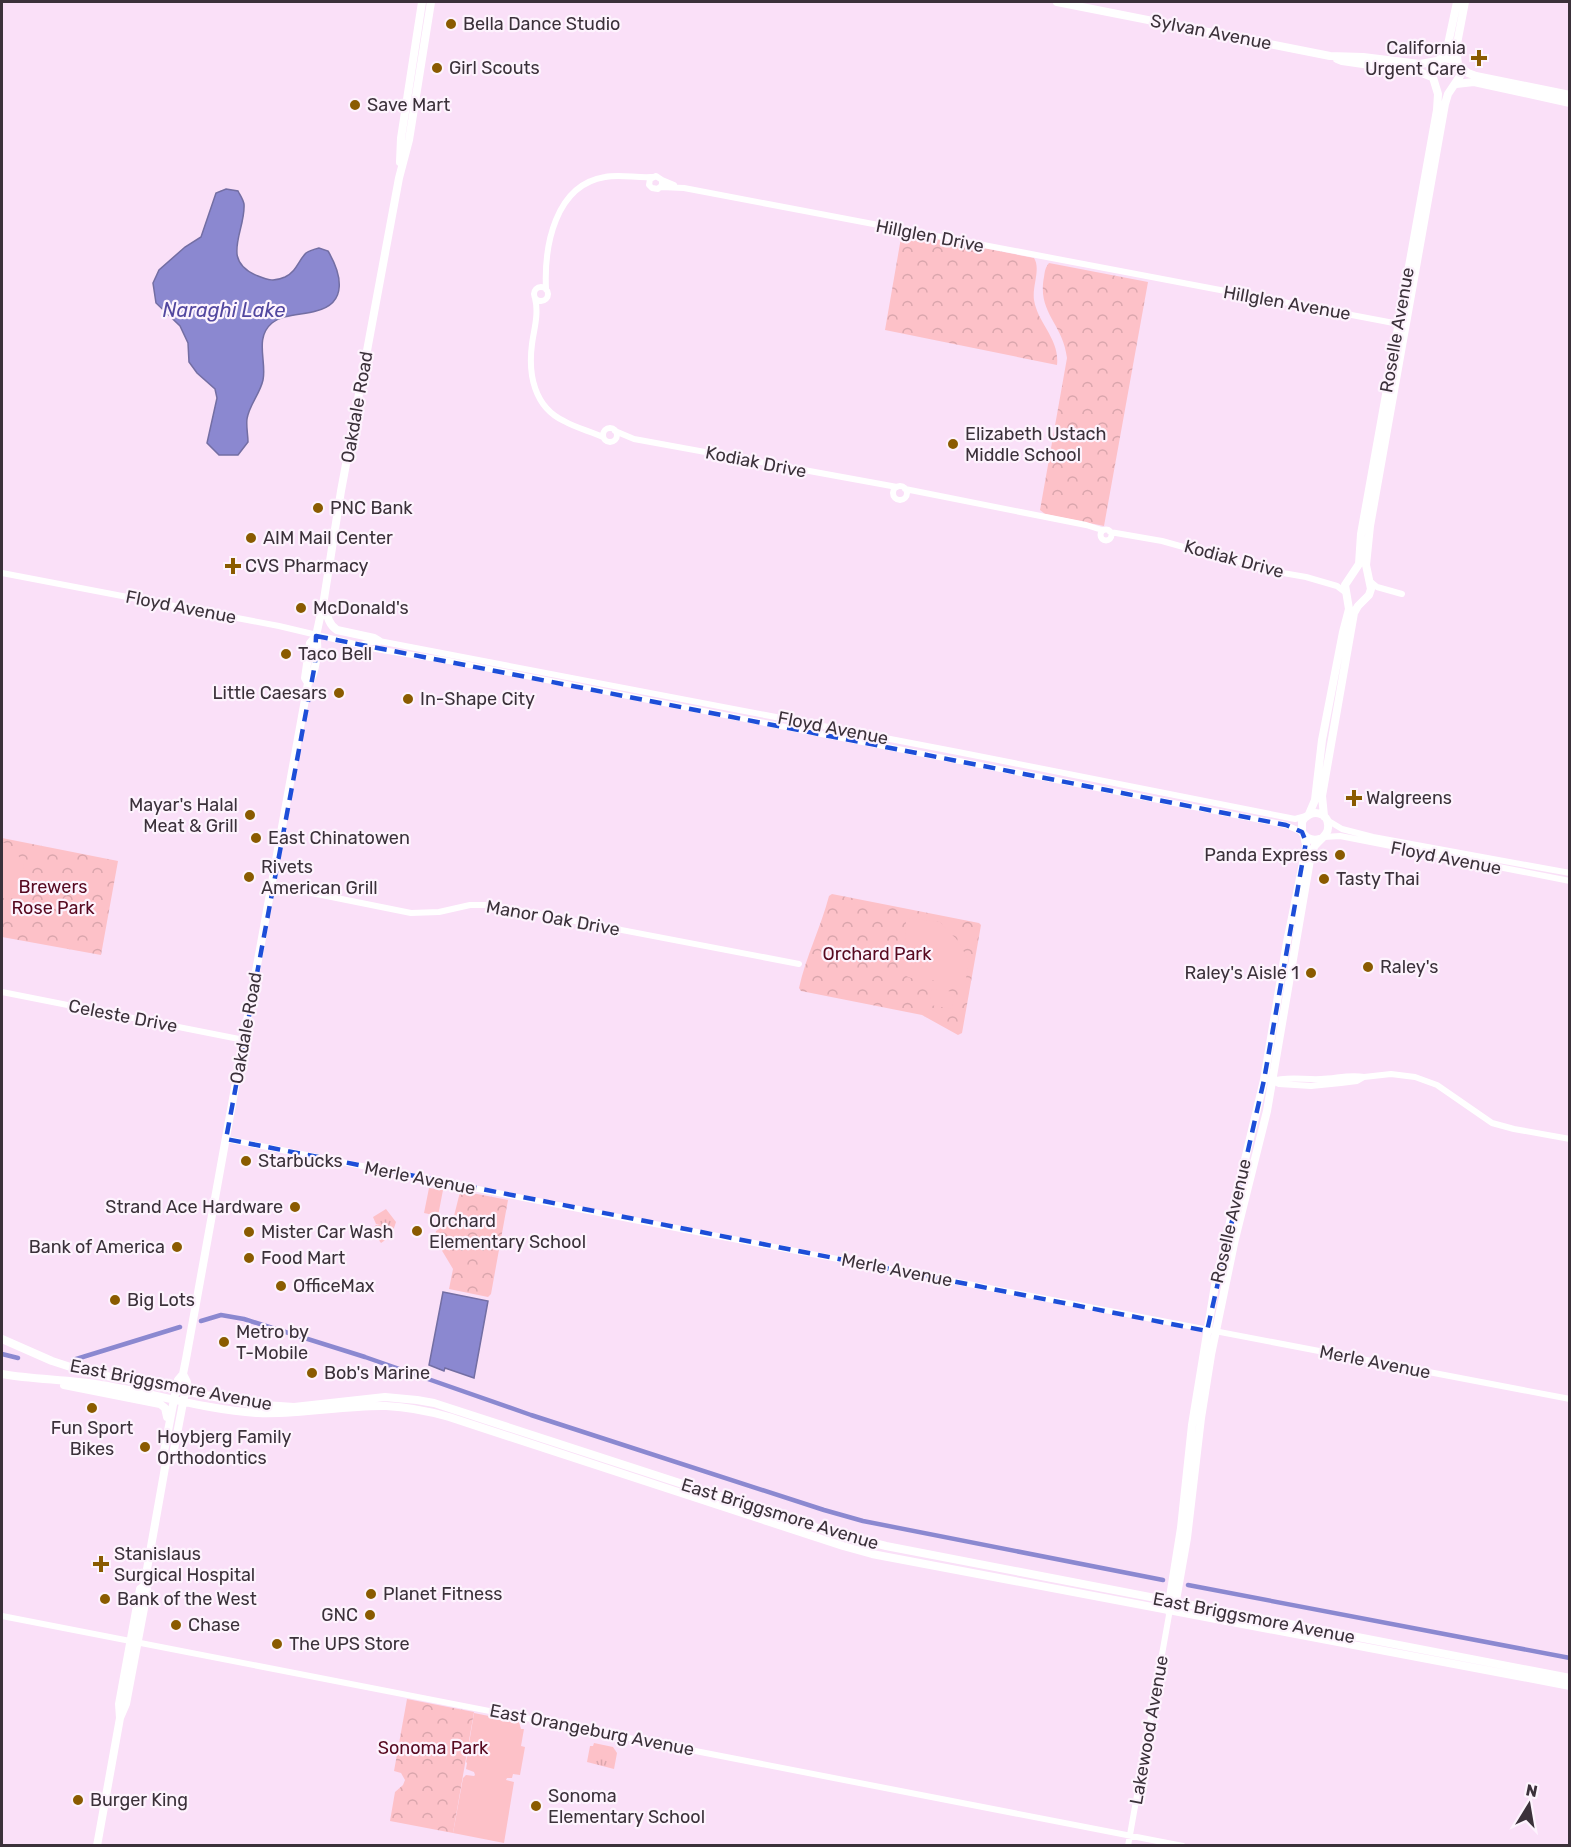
<svg xmlns="http://www.w3.org/2000/svg" width="1571" height="1847" viewBox="0 0 1571 1847" font-family="Rubik,sans-serif">
  <style>
    .grass { fill: url(#grass-tufts) }
    .park { fill: url(#park-crowns) }
    .pitch { fill: #fdc1c8 }
    .water { fill: #8b88d0; stroke: #736ea3; stroke-width: 1.5 }
    .lines { fill: none; stroke-linecap: round; stroke-linejoin: round }
    .canal { stroke: #8b88d0; stroke-width: 4.5 }
    .minor { stroke: #fff; stroke-width: 6 }
    .major { stroke: #fff; stroke-width: 8 }
    .marked { fill: none; stroke: #1d4ed8; stroke-width: 4.5; stroke-dasharray: 12 8; stroke-linejoin: round }
    .poi-dot { fill: #8a5b00; stroke: #fdf3fd; stroke-width: 2 }
    .labels { text-anchor: middle; dominant-baseline: central; stroke-width: 4.5; stroke-linejoin: round; paint-order: stroke }
    .poi-label { font-size: 18px; fill: #3b313a; stroke: #fdf3fd; text-anchor: start }
    .street-label { font-size: 18px; fill: #3b313a; stroke: #fdf3fd }
    .park-label { font-size: 18px; fill: #570920; stroke: #fdf3fd }
    .water-label { font-size: 20px; font-style: italic; fill: #52479f; stroke: #fdf3fd }
  </style>
  <defs>
    <pattern id="grass-tufts" width="24" height="20" patternUnits="userSpaceOnUse" patternTransform="scale(1.5)"><rect width="24" height="20" fill="#fdc1c8"/><path d="M3 7l-1-3M5 7V3M7 7l1-3M15 17l-1-3M17 17v-4M19 17l1-3" fill="none" stroke="#daa6ad"/></pattern>
    <pattern id="park-crowns" width="20" height="18" patternUnits="userSpaceOnUse" patternTransform="scale(1.5)"><rect width="20" height="18" fill="#fdc1c8"/><path d="M2 6a3 3 0 1 1 6 0M12 15a3 3 0 1 1 6 0" fill="none" stroke="#daa6ad"/></pattern>
  </defs>
  <rect width="100%" height="100%" fill="#fae0f8"/>
  <path class="grass" d="M386 1209 396 1222 394 1228V1234L381 1243 371 1230 376 1225H380L376 1224 373 1217Z
    M594 1743 613 1747 617 1753 614 1769 587 1762 590 1746H593Z"/>
  <path class="park" d="M902 232 1034 258C1041 269 1032 286 1034 300 1038 324 1060 339 1057 365L885 330Z
    M1049 263 1148 282 1104 526 1045 514 1040 510 1067 358C1063 323 1037 313 1044 277 1045 271 1045 268 1049 263Z
    M2 838 118 861 101 955 2 937Z
    M832 894 979 923 981 925 962 1033 958 1035 922 1015 801 991 799 988C806 956 821 927 829 896Z
    M460 1192 467 1194V1192L508 1200 491 1294 488 1297 449 1289 453 1269 435 1239 436 1231 453 1220Z
    M407 1699 474 1712 453 1833 390 1821 395 1792 403 1785 405 1780 401 1773 394 1771Z"/>
  <path class="pitch" d="M2 843H7L22 860 25 873 23 881 25 899 2 898Z
    M906 918 940 922 958 941 969 961 965 984 911 978 906 976 905 972Z
    M932 989 955 992 952 1009 930 1005Z
    M429 1188 443 1190 438 1216 424 1213Z
    M474 1713 519 1722 521 1729H524L521 1746 525 1747 520 1775 513 1774 512 1778H507L506 1780 514 1782 504 1843 453 1833 463 1778 466 1775 474 1776 475 1775 474 1772 466 1769 467 1763 466 1762Z"/>
  <path class="water" d="M226 189 238 191C240 195 243 199 244 204 246 231 219 261 258 276 268 280 274 282 285 277 297 271 298 261 306 253 309 251 315 249 319 248L328 251C341 273 349 303 316 311 303 315 283 314 272 323 254 338 267 362 263 380 260 394 249 405 247 419 246 426 248 435 248 442L238 455H219L207 443 217 398 215 389 197 373 189 362 188 343 180 326 156 303 153 283 159 270 185 247 201 237 216 193Z
    M443 1292 488 1301 474 1378 445 1368 444 1371 429 1365Z"/>
  <g class="lines">
    <path class="canal" d="M201 1321 221 1315 244 1319 365 1357 531 1415 824 1510 863 1521 1163 1580
      M2 1354 18 1358
      M73 1360 180 1327
      M1188 1585 1570 1658"/>
    <path class="minor" d="M662 180V185L658 189 652 188 649 185 650 179 656 176 662 180 674 185
      M661 187 684 188 1399 324
      M534 294a7 7 0 1 1 14 0a7 7 0 1 1-14 0Z
      M546 289C544 246 555 185 605 177 620 174 636 178 651 177
      M535 298C539 314 534 329 532 344 528 374 534 407 564 421 576 428 590 431 603 437
      M603 435a7 7 0 1 1 14 0a7 7 0 1 1-14 0Z
      M615 431 634 439 897 487
      M893 493a7 7 0 1 1 14 0a7 7 0 1 1-14 0Z
      M905 489 1086 525 1102 530
      M1100.5 535a5.5 5.5 0 1 1 11 0a5.5 5.5 0 1 1-11 0Z
      M1110 532 1162 541 1266 570 1306 577 1337 586 1345 592
      M2 573 279 626 376 649 449 661 1286 825 1302 832
      M1371 582 1377 587 1402 594
      M363 644 379 641 958 752 1285 817 1295 819 1306 816
      M1327 820 1342 829 1373 837 1570 873
      M1324 837 1340 836 1570 881
      M272 885 411 913 439 912 470 905H491L799 964
      M2 992 244 1040
      M1270 1080 1279 1084 1311 1086 1341 1083 1357 1081 1364 1077 1391 1074 1415 1077 1437 1085 1492 1123 1514 1129 1570 1139
      M1272 1081C1287 1076 1305 1080 1321 1079 1335 1079 1349 1074 1364 1077
      M226 1139 634 1220 1570 1399
      M2 1616 1183 1846
      M1128 1846 1169 1615 1168 1610"/>
    <path class="major" d="M1057 2 1330 56 1363 57 1420 64 1437 61
      M1337 59 1342 61 1419 72 1432 77
      M1458 64 1456 49 1465 2
      M1460 67 1468 73 1476 76 1570 95
      M1456 84 1474 82 1570 103
      M400 162 401 138 422 2
      M324 601C327 612 327 624 337 630L374 638 379 641
      M308 683 305 678 310 643 316 636 324 599 341 491 399 178 409 140 431 2
      M1309 814 1315 800 1322 740 1343 632 1349 609 1345 585 1359 564 1361 534 1437 110 1438 94 1431 71 1434 64 1443 57 1447 49 1457 2
      M1324 816 1322 796 1354 613 1358 606 1369 595 1371 589 1366 565 1370 526 1445 104 1448 94 1460 76C1461 63 1452 57 1440 59
      M2 1339 52 1361 86 1372 251 1404 294 1407 385 1397 417 1400 434 1403 827 1531 886 1546 1570 1678
      M2 1374C35 1380 68 1379 101 1385 153 1393 206 1410 258 1413 301 1415 344 1405 386 1406 408 1407 428 1411 449 1417L843 1546 872 1554 1570 1686
      M64 1385 160 1404 165 1408 167 1417
      M166 1462 172 1460 187 1382 183 1374
      M1169 1603 1181 1528 1192 1425 1215 1285 1264 1080 1287 942 1305 853 1306 845 1304 835
      M1175 1606 1187 1538 1201 1418 1211 1355 1235 1239 1267 1111 1309 866C1310 860 1311 853 1314 847 1318 840 1328 836 1328 828 1330 811 1309 808 1302 822V832C1306 839 1312 841 1320 839
      M120 1718 119 1704 140 1589 144 1586 166 1462 163 1457 176 1389 178 1380 183 1374 186 1359 308 683C316 675 319 646 316 636
      M97 1846 120 1718 126 1704 145 1603 147 1589 144 1586"/>
  </g>
  <path class="marked" d="M316 636 1286 825 1302 832 1306 842 1264 1080 1207 1331 226 1139 315 664Z"/>
  <g class="poi-dot">
    <circle cx="451" cy="24" r="6"/>
    <path d="M1476 49h6v6h6v6h-6v6h-6v-6h-6v-6h6z"/>
    <circle cx="437" cy="68" r="6"/>
    <circle cx="355" cy="105" r="6"/>
    <circle cx="953" cy="444" r="6"/>
    <circle cx="318" cy="508" r="6"/>
    <circle cx="251" cy="538" r="6"/>
    <path d="M230 557h6v6h6v6h-6v6h-6v-6h-6v-6h6z"/>
    <circle cx="301" cy="608" r="6"/>
    <circle cx="286" cy="654" r="6"/>
    <circle cx="339" cy="693" r="6"/>
    <circle cx="408" cy="699" r="6"/>
    <path d="M1351 789h6v6h6v6h-6v6h-6v-6h-6v-6h6z"/>
    <circle cx="250" cy="815" r="6"/>
    <circle cx="256" cy="838" r="6"/>
    <circle cx="1340" cy="855" r="6"/>
    <circle cx="249" cy="877" r="6"/>
    <circle cx="1324" cy="879" r="6"/>
    <circle cx="1368" cy="967" r="6"/>
    <circle cx="1311" cy="973" r="6"/>
    <circle cx="246" cy="1161" r="6"/>
    <circle cx="295" cy="1207" r="6"/>
    <circle cx="417" cy="1231" r="6"/>
    <circle cx="249" cy="1232" r="6"/>
    <circle cx="177" cy="1247" r="6"/>
    <circle cx="249" cy="1258" r="6"/>
    <circle cx="281" cy="1286" r="6"/>
    <circle cx="115" cy="1300" r="6"/>
    <circle cx="224" cy="1342" r="6"/>
    <circle cx="312" cy="1373" r="6"/>
    <circle cx="92" cy="1408" r="6"/>
    <circle cx="145" cy="1447" r="6"/>
    <path d="M98 1555h6v6h6v6h-6v6h-6v-6h-6v-6h6z"/>
    <circle cx="371" cy="1594" r="6"/>
    <circle cx="105" cy="1599" r="6"/>
    <circle cx="370" cy="1615" r="6"/>
    <circle cx="176" cy="1625" r="6"/>
    <circle cx="277" cy="1644" r="6"/>
    <circle cx="78" cy="1800" r="6"/>
    <circle cx="536" cy="1806" r="6"/>
  </g>
  <g class="labels">
    <g class="poi-label">
      <text x="463" y="24">Bella Dance Studio</text>
      <text x="1466" y="48" text-anchor="end">California<tspan x="1466" dy="21">Urgent Care</tspan></text>
      <text x="449" y="68">Girl Scouts</text>
      <text x="367" y="105">Save Mart</text>
      <text x="965" y="434">Elizabeth Ustach<tspan x="965" dy="21">Middle School</tspan></text>
      <text x="330" y="508">PNC Bank</text>
      <text x="263" y="538">AIM Mail Center</text>
      <text x="245" y="566">CVS Pharmacy</text>
      <text x="313" y="608">McDonald's</text>
      <text x="298" y="654">Taco Bell</text>
      <text x="327" y="693" text-anchor="end">Little Caesars</text>
      <text x="420" y="699">In-Shape City</text>
      <text x="1366" y="798">Walgreens</text>
      <text x="238" y="805" text-anchor="end">Mayar's Halal<tspan x="238" dy="21">Meat &amp; Grill</tspan></text>
      <text x="268" y="838">East Chinatowen</text>
      <text x="1328" y="855" text-anchor="end">Panda Express</text>
      <text x="261" y="867">Rivets<tspan x="261" dy="21">American Grill</tspan></text>
      <text x="1336" y="879">Tasty Thai</text>
      <text x="1380" y="967">Raley's</text>
      <text x="1299" y="973" text-anchor="end">Raley's Aisle 1</text>
      <text x="258" y="1161">Starbucks</text>
      <text x="283" y="1207" text-anchor="end">Strand Ace Hardware</text>
      <text x="429" y="1221">Orchard<tspan x="429" dy="21">Elementary School</tspan></text>
      <text x="261" y="1232">Mister Car Wash</text>
      <text x="165" y="1247" text-anchor="end">Bank of America</text>
      <text x="261" y="1258">Food Mart</text>
      <text x="293" y="1286">OfficeMax</text>
      <text x="127" y="1300">Big Lots</text>
      <text x="236" y="1332">Metro by<tspan x="236" dy="21">T-Mobile</tspan></text>
      <text x="324" y="1373">Bob's Marine</text>
      <text x="92" y="1428" text-anchor="middle">Fun Sport<tspan x="92" dy="21">Bikes</tspan></text>
      <text x="157" y="1437">Hoybjerg Family<tspan x="157" dy="21">Orthodontics</tspan></text>
      <text x="114" y="1554">Stanislaus<tspan x="114" dy="21">Surgical Hospital</tspan></text>
      <text x="383" y="1594">Planet Fitness</text>
      <text x="117" y="1599">Bank of the West</text>
      <text x="358" y="1615" text-anchor="end">GNC</text>
      <text x="188" y="1625">Chase</text>
      <text x="289" y="1644">The UPS Store</text>
      <text x="548" y="1796">Sonoma<tspan x="548" dy="21">Elementary School</tspan></text>
      <text x="90" y="1800">Burger King</text>
    </g>
    <g class="street-label">
      <text transform="translate(1211 32) rotate(11)">Sylvan Avenue</text>
      <text transform="translate(930 236) rotate(11)">Hillglen Drive</text>
      <text transform="translate(1287 303) rotate(10)">Hillglen Avenue</text>
      <text transform="translate(1397 330) rotate(-80)">Roselle Avenue</text>
      <text transform="translate(357 407) rotate(-80)">Oakdale Road</text>
      <text transform="translate(756 462) rotate(11)">Kodiak Drive</text>
      <text transform="translate(1234 559) rotate(15)">Kodiak Drive</text>
      <text transform="translate(181 607) rotate(11)">Floyd Avenue</text>
      <text transform="translate(833 728) rotate(11)">Floyd Avenue</text>
      <text transform="translate(1446 858) rotate(11)">Floyd Avenue</text>
      <text transform="translate(553 918) rotate(10)">Manor Oak Drive</text>
      <text transform="translate(123 1016) rotate(11)">Celeste Drive</text>
      <text transform="translate(246 1028) rotate(-80)">Oakdale Road</text>
      <text transform="translate(420 1178) rotate(11)">Merle Avenue</text>
      <text transform="translate(1231 1221) rotate(-77)">Roselle Avenue</text>
      <text transform="translate(897 1270) rotate(11)">Merle Avenue</text>
      <text transform="translate(1375 1362) rotate(11)">Merle Avenue</text>
      <text transform="translate(171 1385) rotate(11)">East Briggsmore Avenue</text>
      <text transform="translate(780 1514) rotate(17)">East Briggsmore Avenue</text>
      <text transform="translate(1254 1618) rotate(11)">East Briggsmore Avenue</text>
      <text transform="translate(592 1730) rotate(11)">East Orangeburg Avenue</text>
      <text transform="translate(1149 1730) rotate(-80)">Lakewood Avenue</text>
    </g>
    <g class="park-label">
      <text x="53" y="887">Brewers<tspan x="53" dy="21">Rose Park</tspan></text>
      <text x="877" y="954">Orchard Park</text>
      <text x="433" y="1748">Sonoma Park</text>
    </g>
    <g class="water-label">
      <text x="224" y="310">Naraghi Lake</text>
    </g>
  </g>
  <rect width="1571" height="1847" fill="none" stroke="#3b313a" stroke-width="6"/>
  <g transform="translate(1529 1805) rotate(11)" stroke="#fdf3fd" stroke-width="4.5" paint-order="stroke">
  <path d="M0-4.5L10 22L0 15L-10 22Z" fill="#3b313a"/>
  <text y="-9" font-size="16" font-weight="bold" text-anchor="middle" fill="#3b313a">N</text>
  </g>
</svg>
